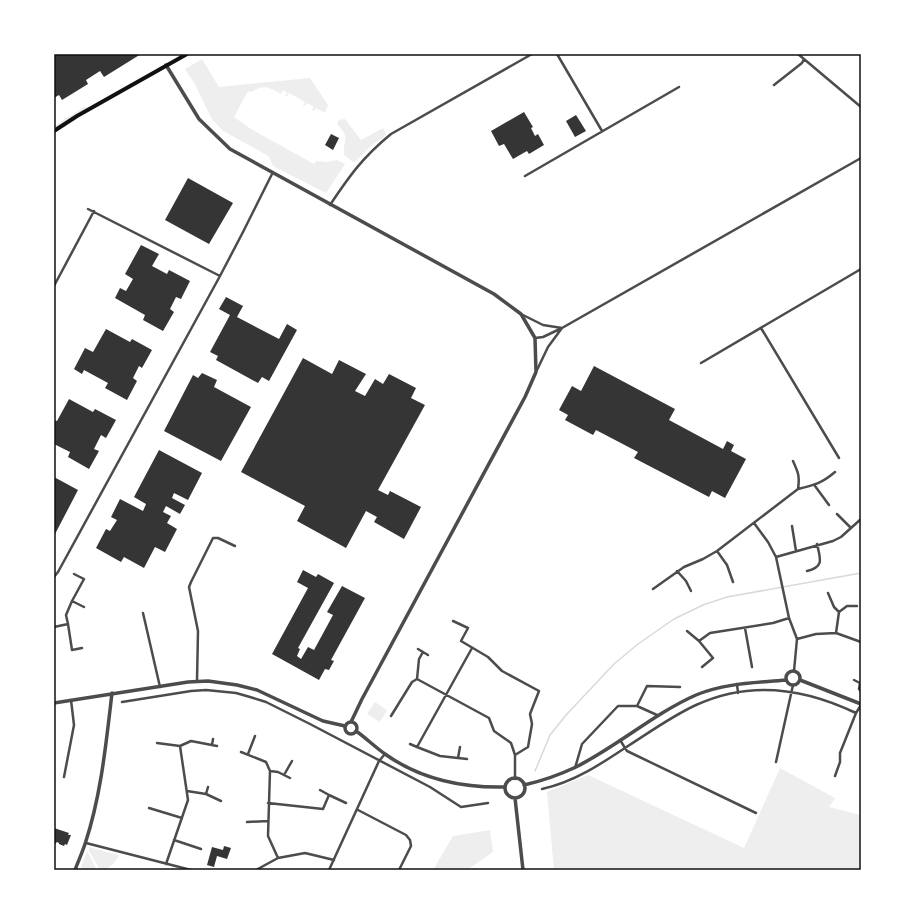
<svg xmlns="http://www.w3.org/2000/svg" width="915" height="924" viewBox="0 0 915 924" font-family="'Roboto Serif',serif">
  <style>
    .green { fill: #eee }
    .lines { fill: none; stroke-linecap: round; stroke-linejoin: round }
    .stream { stroke: #d9d9d9; stroke-width: 1.5 }
    .building { fill: #353535 }
    .minor { stroke: #4c4c4c; stroke-width: 2.5 }
    .tertiary { stroke: #4c4c4c; stroke-width: 3.5 }
    .primary { stroke: #111; stroke-width: 4 }
    .neatline { fill: none; stroke: #111; stroke-width: 1.5 }
  </style>
  <rect width="100%" height="100%" fill="#fff"/>
  <path class="green" d="M202 59 219 87 310 78 328 105 325 113 316 108 314 111 312 110 314 107 307 103 304 106 303 105 305 102 289 93 287 96H285L287 93 283 90 281 94C268 87 264 84 251 92L248 91 234 117 251 129 314 164 316 161 327 162 337 160 345 164 326 193 273 166 269 157 265 154 223 131 211 118 195 84 185 69Z
    M84 107 90 108 54 129V126Z
    M345 119 361 140 383 128 386 135 372 145 355 162 352 161 344 155C343 138 351 139 337 124L339 120Z
    M375 702 387 710 380 722 367 714Z
    M780 768 835 798 829 807 861 815V870H554L547 792 588 775 744 848Z
    M490 830 493 852 467 870H433L453 836Z
    M89 847 92 848 119 855C115 863 109 870 100 870L89 851Z
    M87 851 97 870H80Z"/>
  <g class="lines">
    <path class="stream" d="M535 771 550 735 567 714 614 664 638 644 674 619 703 605 727 597 861 573"/>
  </g>
  <path class="building" d="M54 54H141L104 77 100 71 86 80 88 84 62 100 59 95 54 98Z
    M524 112 533 127 531 128 535 136 538 134 544 145 529 154 527 151 513 159 504 144 499 146 491 131Z
    M576 115 586 131 575 137 566 121Z
    M331 134 339 138 333 150 325 145Z
    M188 178 233 203 209 244 165 220Z
    M141 245 159 254 152 266 167 274 169 270 190 281 181 299 176 297 170 309 174 312 163 331 143 320 145 315 115 298 120 288 126 291 133 279 125 274Z
    M226 297 243 306 237 317 279 339 287 324 297 330 269 381 262 377 258 383 216 360 218 356 210 352 230 315 219 309Z
    M106 329 130 342 132 339 152 350 142 368 139 366 133 378 137 381 127 400 105 388 108 383 84 370 82 374 74 369 85 348 93 352Z
    M303 358 332 374 339 360 366 374 355 391 365 396 375 379 383 384 389 374 416 388 411 398 425 405 378 490 388 495 390 491 421 507 404 539 374 522 377 517 366 511 346 548 297 521 305 506 241 472Z
    M594 366 675 409 669 420 723 449 727 441 734 445 731 451 746 459 725 498 712 491 709 497 634 458 638 452 596 430 593 435 565 420 568 415 559 410 572 386 581 391Z
    M202 373 217 380 214 387 251 407 221 461 164 431 193 375 198 378Z
    M69 399 93 412 95 409 116 420 106 438 101 435 94 449 99 451 89 469 68 457 70 452 54 444V420L57 421Z
    M159 450 202 473 188 500 174 493 172 498 185 505 180 514 166 506 163 512 171 516 167 523 177 529 165 552 155 547 144 568 124 557 121 562 96 548 106 529 110 531 117 520 111 517 120 499 143 511 146 504 134 497Z
    M54 477 78 490 54 536Z
    M303 570 316 577 318 574 334 583 298 648 300 649 297 656 301 659 308 647 314 650 333 615 327 612 342 586 365 598 331 660 334 661 329 670 325 669 319 680 272 654 308 588 297 582Z
    M54 828 69 833 68 835H71L67 845 65 844 64 846 59 844V843L57 842 54 845Z
    M224 846 231 848 227 859 217 856 214 867 207 865 212 847 223 850Z"/>
  <g class="lines">
    <path class="minor" d="M557 54 602 131
      M798 54 861 107
      M774 85 802 63 804 59
      M525 176 679 87
      M330 205C350 175 363 157 391 134L532 54
      M88 209 220 276
      M54 286 94 211
      M523 315 543 325 562 328 548 347 537 370
      M761 328 839 458
      M535 338 543 337 562 328 861 158
      M701 363 861 269
      M793 461C798 472 800 476 798 489
      M815 486 829 505
      M837 514 851 528
      M754 523 768 542 776 557 789 618 797 639 794 671
      M792 526 796 551
      M717 551 727 565 733 582
      M776 557 833 541 841 537 861 519
      M677 571 686 581 691 591
      M807 571C825 567 820 558 817 544
      M54 577 58 572 220 276 243 232 272 174
      M653 589 684 567 703 559 717 551 798 489C815 485 822 483 835 472
      M828 593 834 607 839 612
      M72 601 84 607
      M839 612 847 606H857
      M143 613 160 687
      M453 621 468 628 461 641 488 657 502 671 539 691 530 714 532 724 528 747 515 755
      M68 624 72 650 82 648
      M54 627 68 624 66 615 72 601 84 579 74 574
      M745 628 752 667
      M687 631 699 641 713 658 702 667
      M836 633 839 612
      M797 639 816 634 836 633 861 642
      M699 641 710 633 773 623 789 618
      M423 652 428 655
      M417 679 419 659 423 652 418 649
      M854 680 860 683 859 689 861 691
      M197 681 198 631 189 587 191 582 213 538H218L235 546
      M737 684 738 693
      M122 702 191 691 206 690 236 693 250 697 266 702 310 724 430 787 461 807 488 803
      M637 706 647 686 680 687
      M391 716 412 682 417 679 489 718 494 731 511 743 515 755V779
      M620 740 627 751 756 813
      M157 743 180 746 191 741 217 746
      M410 744 417 747
      M212 745 213 739
      M241 752 266 762 270 771 268 836 278 858
      M248 754 255 736
      M458 758 460 747
      M467 759 440 756 417 747 472 648
      M776 762 793 685
      M575 768 582 744 618 706H637L657 715
      M270 771 278 772 290 778
      M284 775 292 761
      M835 776 840 762V753L856 713 861 705
      M64 777 74 725 71 700
      M542 789C574 782 601 764 628 746 650 732 672 716 696 705 750 680 804 688 856 713
      M320 790 329 795
      M187 791 206 794 221 801
      M206 794 208 787
      M268 803 323 809 329 795 346 803
      M149 808 182 818
      M358 810 406 835 410 840 411 846 399 870
      M247 822 268 821
      M174 840 201 849
      M86 843 191 870
      M166 864 188 800 180 746
      M256 870 278 858 305 853 334 860
      M329 870 379 761 385 754"/>
    <path class="tertiary" d="M166 65 199 119 230 149 494 294 521 314 535 338 536 372 525 397 362 699 351 722
      M786 678a7 7 0 1 1 14 0a7 7 0 1 1-14 0Z
      M800 680 861 704
      M54 703 188 682 208 681 237 685 257 690 323 721 345 726
      M345 728a6 6 0 1 1 12 0a6 6 0 1 1-12 0Z
      M356 731C366 738 375 747 385 754 420 779 463 788 505 787
      M505 788a10 10 0 1 1 20 0a10 10 0 1 1-20 0Z
      M524 785C542 781 559 775 576 767 618 746 653 714 696 695 725 683 755 683 786 680
      M515 798 523 870
      M75 870C78 862 82 853 85 844 101 796 106 744 112 693"/>
    <path class="primary" d="M54 131 77 116 187 54"/>
  </g>
  <rect width="915" height="924" fill="none" stroke="#ffffff" stroke-width="110"/>
  <rect x="55" y="55" width="805" height="814" class="neatline"/>
</svg>
